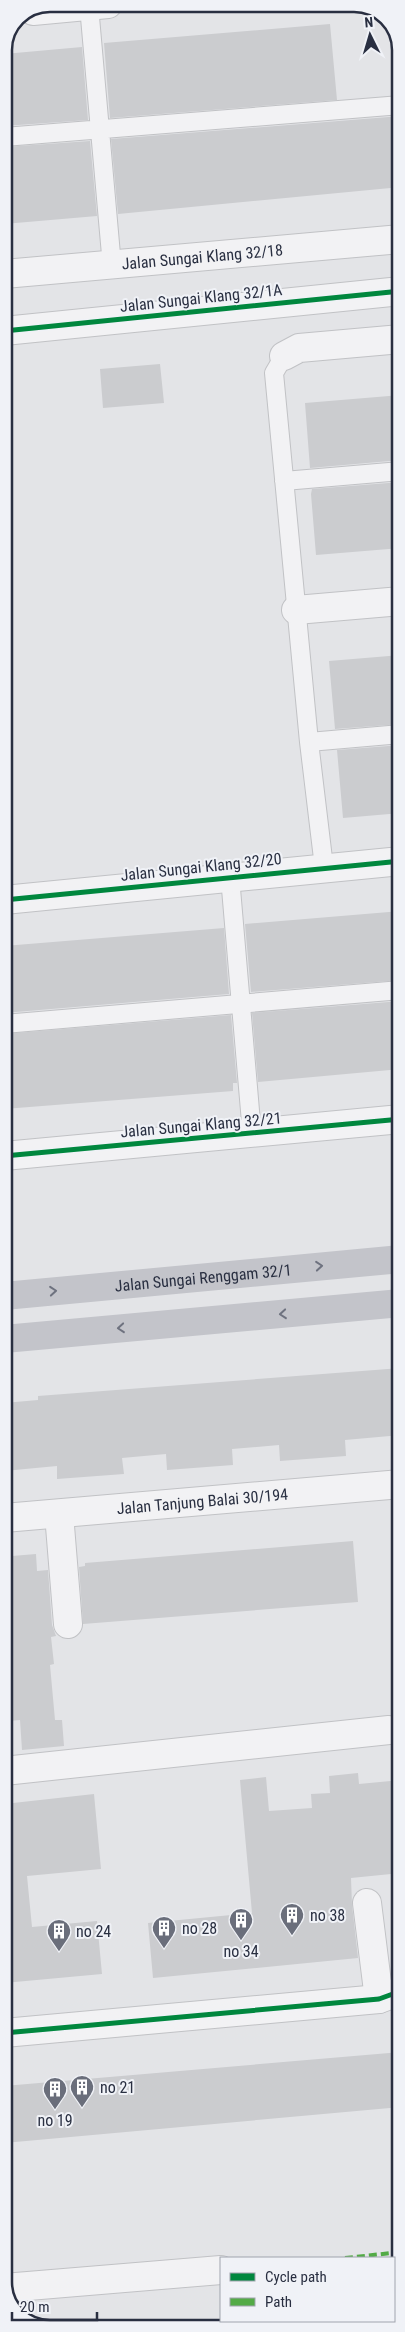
<svg xmlns="http://www.w3.org/2000/svg" width="405" height="2332" viewBox="0 0 405 2332" font-family="'Roboto Condensed',sans-serif">
  <style>
    .building { fill: #cbcccf }
    .lines { fill: none; stroke-linecap: round; stroke-linejoin: round }
    .lane-casing { stroke: #c1c2c5; stroke-width: 20 }
    .street-casing { stroke: #c1c2c5; stroke-width: 30 }
    .lane { stroke: #f2f2f4; stroke-width: 18 }
    .street { stroke: #f2f2f4; stroke-width: 28 }
    .secondary { stroke: #c3c4ca; stroke-width: 28 }
    .quiet { stroke: #53ab46; stroke-width: 4; stroke-dasharray: 8 4; stroke-linecap: butt }
    .cycleway-casing { stroke: #f0f2f7; stroke-width: 8 }
    .cycleway { stroke: #00873e; stroke-width: 5 }
    .oneway { stroke: #6e727f }
    .labels { text-anchor: middle; dominant-baseline: central; stroke-width: 4; stroke-linejoin: round; paint-order: stroke }
    .street-label { font-size: 16px; fill: #292f41; stroke: #f0f2f7 }
    .poi-label { font-size: 16px; fill: #292f41; stroke: #f0f2f7; text-anchor: start }
    .rim { fill: none; stroke: #292f41; stroke-width: 2.5 }
  </style>
  <rect width="100%" height="100%" fill="#e3e4e7"/>
  <path class="building" d="M330 24 337 100 110 118 104 43Z
    M82 47 88 120 4 126V54Z
    M401 116V187L118 214 111 139Z
    M90 141 97 216 4 224V147Z
    M160 364 164 403 103 408 100 369Z
    M401 395V460L310 468 305 403Z
    M401 482V548L316 555 311 494 312 489Z
    M401 655V724L335 729 329 661Z
    M401 745V813L343 818 337 750Z
    M401 911V980L251 992 245 924Z
    M224 928 229 994 4 1013V946Z
    M401 1001V1069L258 1082 252 1013Z
    M231 1015 237 1083H233V1091L4 1109V1034Z
    M401 1368V1435L345 1440 346 1456 280 1461 279 1445 232 1449 233 1465 167 1470 166 1454 122 1458 124 1474 57 1479V1466L4 1471V1403L38 1400V1396Z
    M353 1541 358 1602 83 1624 79 1567 85 1566V1563Z
    M36 1554 37 1571 48 1570 52 1625 56 1636 51 1637 54 1664 50 1665 55 1720H62L64 1746 22 1750 20 1720 8 1721 4 1671V1573L13 1572 12 1556Z
    M358 1773 359 1784 401 1780V1873L351 1878 352 1905 358 1958 153 1978 148 1923 252 1913 240 1780 266 1777 269 1811 312 1808 311 1794 330 1793 329 1776Z
    M94 1794 101 1869 27 1876 32 1927 97 1921 102 1974 4 1983V1804Z
    M401 2052V2107L4 2143V2086Z"/>
  <g class="lines">
    <g class="lane-casing">
      <path id="lane" d="M89 6 112 266
        M4 137 401 105
        M284 356 274 373 309 742 324 867
        M284 481 401 471
        M309 742 401 734
        M230 877 252 1134
        M4 1024 401 990"/>
    </g>
    <g class="street-casing">
      <g id="street">
        <path d="M33 11 108 4"/>
        <path id="s1" d="M4 274 401 239"/>
        <path d="M4 331 401 291"/>
        <path d="M284 356 299 348 401 339"/>
        <path d="M296 610 401 601"/>
        <path d="M4 900 401 861"/>
        <path d="M4 1156 401 1119"/>
        <path d="M59 1514 68 1624"/>
        <path id="s2" d="M4 1518 401 1484"/>
        <path d="M4 1771 389 1730"/>
        <path d="M367 1903 379 1999"/>
        <path d="M4 2033 379 1999 401 1991"/>
        <path d="M4 2288 221 2270"/>
      </g>
    </g>
    <use href="#lane" class="lane"/>
    <use href="#street" class="street"/>
    <g class="secondary">
      <path id="s3" d="M4 1296 401 1259"/>
      <path d="M4 1339 401 1303"/>
    </g>
    <path class="quiet" d="M345 2258 401 2252"/>
    <g class="cycleway-casing">
      <path id="cycleway" d="M4 331 401 291
        M4 900 401 861
        M4 1156 401 1119
        M4 2033 379 1999 401 1991"/>
    </g>
    <use href="#cycleway" class="cycleway"/>
  </g>
  <defs><path id="oneway-chevron" d="M-2-3.5L2.5 0L-2 3.5" fill="none" stroke-width="1.6" stroke-linecap="round" stroke-linejoin="round" transform="scale(1.25)"/></defs>
  <g class="oneway">
    <use href="#oneway-chevron" transform="translate(319 1266) rotate(-5)"/>
    <use href="#oneway-chevron" transform="translate(53 1291) rotate(-5)"/>
    <use href="#oneway-chevron" transform="translate(283 1314) rotate(175)"/>
    <use href="#oneway-chevron" transform="translate(121 1328) rotate(175)"/>
  </g>
  <defs>
    <g id="building-pin" transform="scale(1.25)"><path d="M0 17L-7.5 6A9.5 9.5 0 1 1 7.5 6Z" fill="#6a6e7b" stroke="#f0f2f7"/><path d="M-4-6H4V6H1V3H-1V6H-4ZM-2.5-4.3h1.7v1.8h-1.7ZM.8-4.3h1.7v1.8H.8ZM-2.5-1h1.7V.8h-1.7ZM.8-1h1.7V.8H.8Z" fill="#fff"/></g>
  </defs>
  <g fill-rule="evenodd">
    <use href="#building-pin" x="292" y="1915"/>
    <use href="#building-pin" x="241" y="1920"/>
    <use href="#building-pin" x="164" y="1928"/>
    <use href="#building-pin" x="59" y="1931"/>
    <use href="#building-pin" x="82" y="2087"/>
    <use href="#building-pin" x="55" y="2089"/>
  </g>
  <g class="labels">
    <g class="street-label">
      <text stroke="none"><textPath href="#s1" startOffset="199">Jalan Sungai Klang 32/18</textPath></text>
      <text transform="translate(201 298) rotate(-6)">Jalan Sungai Klang 32/1A</text>
      <text transform="translate(201 867) rotate(-6)">Jalan Sungai Klang 32/20</text>
      <text transform="translate(201 1125) rotate(-5)">Jalan Sungai Klang 32/21</text>
      <text stroke="none"><textPath href="#s3" startOffset="200">Jalan Sungai Renggam 32/1</textPath></text>
      <text stroke="none"><textPath href="#s2" startOffset="199">Jalan Tanjung Balai 30/194</textPath></text>
    </g>
    <g class="poi-label">
      <text x="310" y="1915">no 38</text>
      <text x="182" y="1928">no 28</text>
      <text x="76" y="1931">no 24</text>
      <text x="241" y="1951" text-anchor="middle">no 34</text>
      <text x="100" y="2087">no 21</text>
      <text x="55" y="2120" text-anchor="middle">no 19</text>
    </g>
  </g>
  <path d="M0 0H405V2332H0ZM50 12H354A38 38 0 0 1 392 50V2282A38 38 0 0 1 354 2320H50A38 38 0 0 1 12 2282V50A38 38 0 0 1 50 12Z" fill="#f0f2f7" fill-rule="evenodd"/>
  <path class="rim" d="M50 12H354A38 38 0 0 1 392 50V2282A38 38 0 0 1 354 2320H50A38 38 0 0 1 12 2282V50A38 38 0 0 1 50 12Z"/>
  <rect x="220" y="2257" width="175" height="65" fill="#f0f2f7" stroke="#a0a4ae"/>
  <rect x="230" y="2273" width="25" height="8" fill="#00873e" stroke="#a0a4ae"/>
  <text x="265" y="2282" font-size="15" fill="#292f41">Cycle path</text>
  <rect x="230" y="2298" width="25" height="8" fill="#53ab46" stroke="#a0a4ae"/>
  <text x="265" y="2307" font-size="15" fill="#292f41">Path</text>
  <g transform="translate(370 35) rotate(355)" stroke="#f0f2f7" stroke-width="4" paint-order="stroke">
  <path d="M0-4L9 19L0 12L-9 19Z" fill="#292f41"/>
  <text y="-8" font-size="14" font-weight="bold" text-anchor="middle" fill="#292f41">N</text>
  </g>
  <path d="M12 2312v8h85v-8" fill="none" stroke="#292f41" stroke-width="2.5"/>
  <text x="20" y="2312" font-size="15" fill="#292f41" stroke="#f0f2f7" stroke-width="4" paint-order="stroke">20 m</text>
</svg>
